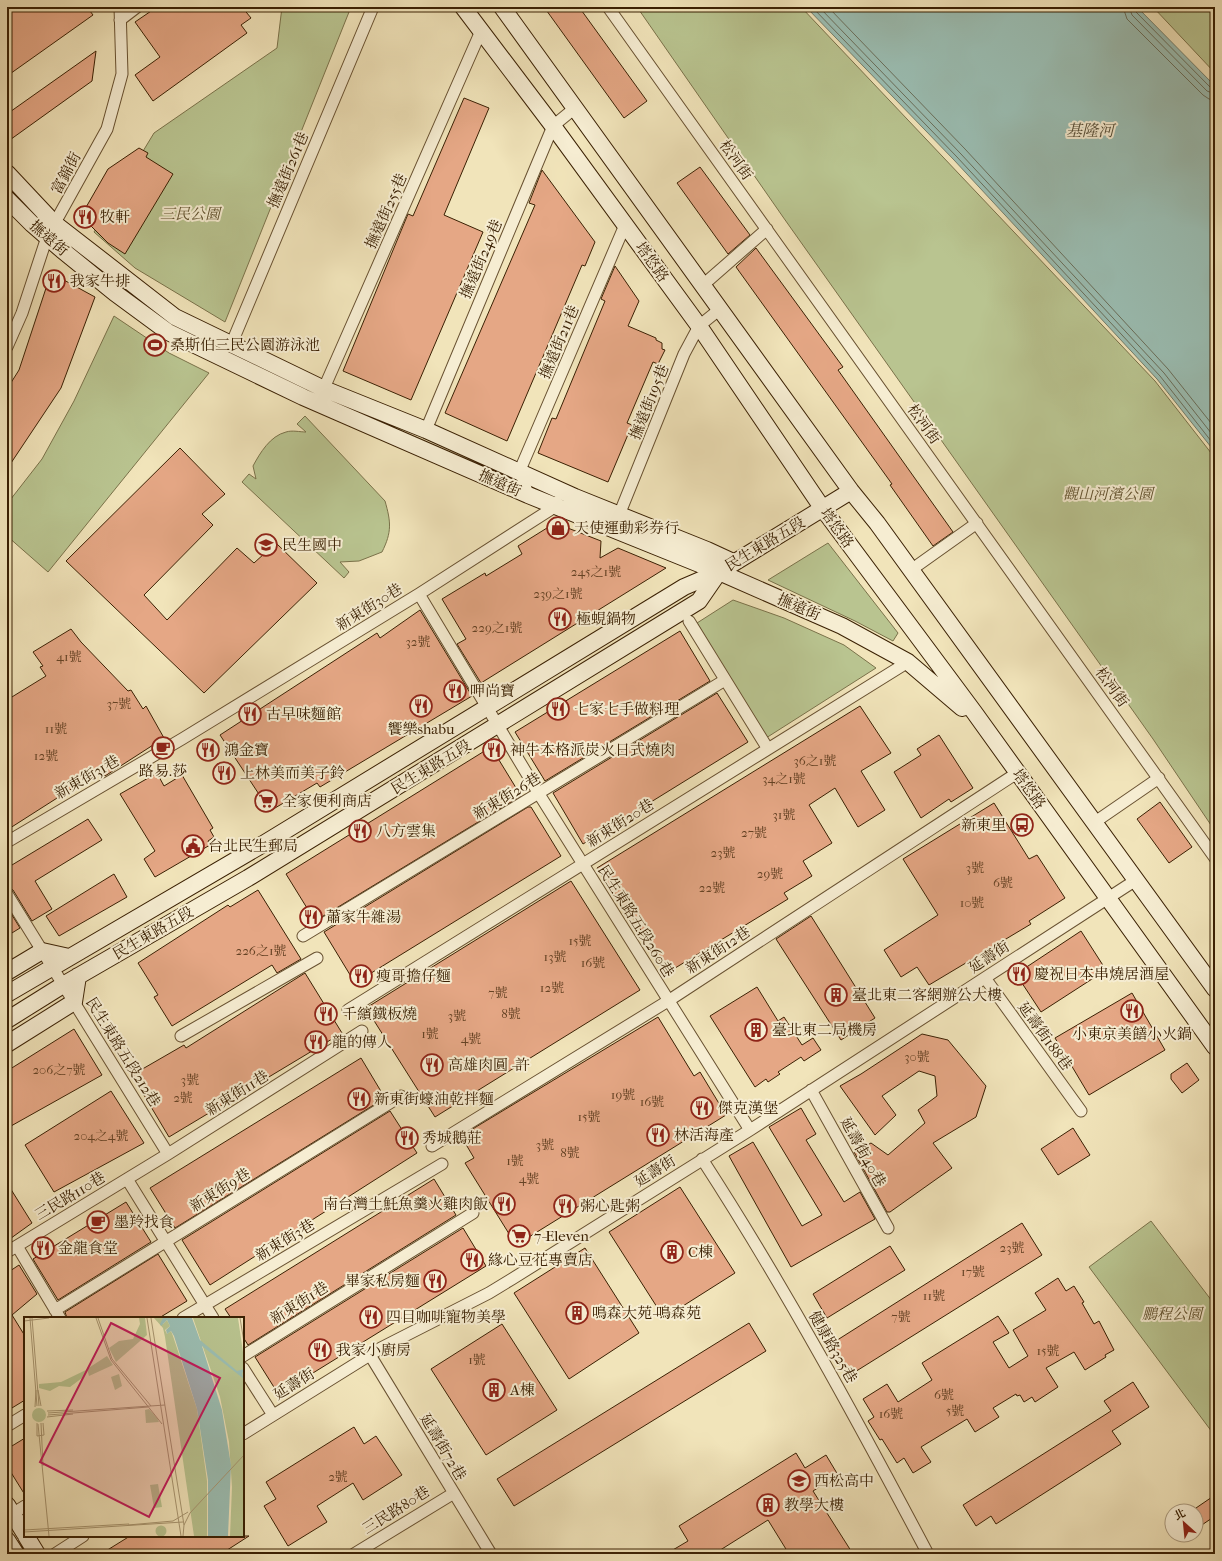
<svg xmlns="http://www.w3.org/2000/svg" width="1222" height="1561" viewBox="0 0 1222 1561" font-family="'IM FELL French Canon','Noto Serif TC',serif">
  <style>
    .green { fill: #b9c490; stroke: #7a724a }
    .water { fill: #9bbeb3; stroke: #747f6d }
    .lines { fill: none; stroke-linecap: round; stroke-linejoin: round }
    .shore { stroke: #6a6f5b; stroke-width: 1 }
    .building { fill: #e5a785; stroke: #3a2003 }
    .street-casing { stroke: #685131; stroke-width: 13 }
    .secondary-casing { stroke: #3a2003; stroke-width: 18 }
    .street { stroke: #f6edd2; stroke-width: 11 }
    .secondary { stroke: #f6edd2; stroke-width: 16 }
    .labels { text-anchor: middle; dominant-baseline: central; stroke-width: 4; stroke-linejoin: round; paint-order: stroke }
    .number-label { font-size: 13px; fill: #654224 }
    .street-label { font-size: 15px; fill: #3a2003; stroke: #f6edd2 }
    .park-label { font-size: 15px; font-style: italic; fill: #60512d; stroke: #f6edd2 }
    .poi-label { font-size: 15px; fill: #3a2003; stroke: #f6edd2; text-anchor: start }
    .water-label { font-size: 16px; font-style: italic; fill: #574f38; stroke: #f6edd2 }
    .inset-road { fill: none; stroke: #a89671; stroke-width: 1 }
    .view { fill: #c2185b; fill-opacity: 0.15; stroke: #c2185b; stroke-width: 2 }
    .inset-edge { fill: none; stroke: #3a2003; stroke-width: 2 }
  </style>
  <rect width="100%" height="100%" fill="#f1e4ba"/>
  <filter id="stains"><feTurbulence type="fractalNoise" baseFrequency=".005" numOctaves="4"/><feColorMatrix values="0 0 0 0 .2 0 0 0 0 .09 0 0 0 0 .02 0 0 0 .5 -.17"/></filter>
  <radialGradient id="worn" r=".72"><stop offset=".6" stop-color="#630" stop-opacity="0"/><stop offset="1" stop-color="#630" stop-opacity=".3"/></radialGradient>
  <path class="green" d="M282 7H351L225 322 135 268 94 232 154 133 277 48Z
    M637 7H801L1155 381 1215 458V831L1153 739 783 217Z
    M1153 7H1215V73Z
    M114 316 169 353 209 373 48 572 7 536V504L42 459 74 401Z
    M305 416 385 501C391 522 392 532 382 552L359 561 340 562 349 572 344 578 242 482 249 474 256 479 253 466C260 453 270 436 286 432 292 430 300 432 306 432L297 424Z
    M828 543 898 633 893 641 855 621 768 580Z
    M733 600 784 618 844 645 876 668 766 738 697 623Z
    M1151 1221 1215 1305V1436L1089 1267Z"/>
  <path class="water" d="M806 7H1137L1215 86V452L1157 379 954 160Z"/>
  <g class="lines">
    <path class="shore" d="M812 7 957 157 1160 376 1215 446
      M819 7 961 154 1164 373 1215 438
      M828 7 965 149 1168 369 1215 428
      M1123 7 1127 19 1203 95 1209 99 1215 100
      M1129 7 1132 15 1207 91 1215 94
      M1134 7 1136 12 1210 87 1215 89"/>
  </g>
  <path class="building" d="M7 7H87L93 15 7 76Z
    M157 7H242L251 18 241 25 247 33 153 101 135 75 160 57 135 22Z
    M544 7H579L647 101 624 118Z
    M96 51 92 81 7 142V114Z
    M464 98 489 108 444 215 483 232 411 400 343 371 408 214 413 216Z
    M139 148 148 153 146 157 173 174 125 254 108 243 81 216 108 169Z
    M700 167 750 235 728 254 677 183Z
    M542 170 595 242 585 266 582 265 507 441 445 413 535 205 529 203Z
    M756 248 843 367 838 370 953 532 933 546 890 485 892 484 736 267Z
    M615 266 639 301 628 326 656 338V340L662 343V349L665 350 658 364 653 362 627 423 632 425 608 482 538 453 552 418 556 419 605 301 601 299Z
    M51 273 95 297 61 388 7 469V389L19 370Z
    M180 448 225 494 202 514 213 525 144 595 167 620 237 548 254 563 276 543 317 583 204 693 66 561Z
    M555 523 601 541 600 558 618 548 666 568 481 683 457 644 466 639 442 599 485 573 486 576 522 554 518 546Z
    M420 610 472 696 320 787 317 783 270 811 220 735 377 633 380 638Z
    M71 629 81 642 128 691 131 690 143 709 146 706 164 738 105 776 101 770 7 830V700L46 676 40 667 43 666 33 652Z
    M680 631 710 681 545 781 515 732Z
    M717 693 748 742 583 844 553 793Z
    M860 706 891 753 861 771 885 810 858 827 835 788 809 805 832 843 803 861 812 876 784 893 788 899 667 973 631 914 627 917 597 868Z
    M939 735 973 788 951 802 949 799 921 818 894 772 921 755 917 749Z
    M491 747 521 796 315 921 286 874Z
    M157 773 164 786 182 775 213 828 210 830 214 837 208 841 210 845 155 877 144 859 155 851 120 794Z
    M1160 802 1192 847 1169 863 1137 819Z
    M994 803 1029 859 1037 855 1065 898 1029 921 1031 924 929 985 917 967 901 977 884 950 938 915 903 859Z
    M528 807H531L561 856 355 983 324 932Z
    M88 819 102 840 35 881 52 909 32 921 13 890 7 887V868Z
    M114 874 127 897 59 936 46 916Z
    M571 881 640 990 435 1117 366 1008Z
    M258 890 301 959 277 973 272 965 172 1026 154 997 158 995 138 963 228 905 230 907Z
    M7 907 20 928 7 936Z
    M811 916 875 1018 841 1040 776 939Z
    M1081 931 1106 970 1041 1012 1016 974Z
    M305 973 342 1033 169 1137 132 1075 184 1045 186 1048Z
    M757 987 778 1021 784 1017 802 1045 813 1038 821 1050 804 1061 801 1057 778 1072 780 1074 768 1082 766 1079 755 1087 710 1016Z
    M1132 993 1165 1050 1089 1095 1055 1038Z
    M658 1017 694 1076 700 1072 726 1115 516 1245 465 1163 474 1158 461 1136Z
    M74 1029 102 1075 11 1126 7 1118V1071Z
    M922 1034 948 1040 986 1086 976 1117 933 1143 952 1168 890 1212H887L854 1152 871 1143 888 1155 925 1123 918 1110 937 1096 935 1076 919 1071 882 1096 896 1115 875 1135 840 1086 861 1074Z
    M361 1058 385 1098 175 1228 150 1188Z
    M1187 1063 1199 1080 1182 1093 1171 1079V1074Z
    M111 1091 144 1143 54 1192 25 1145Z
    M801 1108 816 1134 806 1140 844 1202 860 1192 875 1219 791 1267 729 1156 753 1142 802 1226 822 1215 769 1127Z
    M390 1111 417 1153 210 1285 182 1240Z
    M1073 1128 1090 1155 1058 1175 1041 1149Z
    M434 1179 456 1215 248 1345 243 1337V1318H231L225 1309Z
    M7 1183 32 1223 7 1241Z
    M680 1187 735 1273 664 1318 609 1232Z
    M126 1202 151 1242 58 1300 33 1259Z
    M1022 1223 1042 1255 850 1375 831 1344Z
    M463 1228 486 1266 300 1381 298 1378 277 1392 255 1357Z
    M890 1246 905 1270 827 1318 813 1294Z
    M585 1248 639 1333 569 1379 514 1293Z
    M158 1254 187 1301 159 1318H67L65 1312Z
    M19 1265 37 1294 12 1315 25 1336V1400L7 1411V1273Z
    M1058 1278 1066 1291 1074 1286 1084 1302 1082 1303 1094 1324 1099 1321 1114 1350 1105 1355 1106 1357 1085 1370 1074 1352 1046 1368 1058 1387 1035 1402 1032 1397 1024 1402 1020 1395 1017 1396 1016 1394 993 1408 999 1417 975 1432 967 1419 921 1447 931 1462 913 1473 904 1458 897 1463 882 1439 880 1440 868 1421 874 1417 863 1399 887 1384 898 1402 932 1380 922 1363 998 1316 1009 1333 993 1342 1009 1368 1028 1356 1013 1330 1046 1310 1035 1293Z
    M749 1323 766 1351 514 1506 497 1479Z
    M502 1324 557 1410 486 1455 431 1369Z
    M1133 1382 1149 1407 1112 1431 1121 1444 996 1524 991 1516 976 1526 963 1505 1111 1411 1104 1401Z
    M354 1427 364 1444 376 1436 402 1475 363 1500 353 1483 317 1506 327 1522 288 1546 264 1506 276 1499 266 1482Z
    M25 1438V1495L7 1466V1449Z
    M796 1453 805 1468 826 1455 838 1475 813 1491 853 1554H789L768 1520 714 1554H666L688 1541 679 1526Z
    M1215 1495V1516L1196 1529V1508Z
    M130 1536H249L221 1554H101Z"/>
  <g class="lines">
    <g class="street-casing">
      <path id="street" d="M608 7 1215 858
        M120 20 137 7
        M703 285 767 229
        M231 345 373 7
        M7 347 22 313 47 237 107 129 122 74 120 7
        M321 395 481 31
        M426 430 553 126 575 108
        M528 495 520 470 625 225
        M619 515 684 354 699 326 720 309
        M911 570 977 523
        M419 594 539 794 750 1130
        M689 621 768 749
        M1095 822 1159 778
        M7 842 182 739 419 594 556 506 557 502
        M7 894 168 1154
        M303 936 725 680
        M985 978 1081 1111
        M348 1010 908 662
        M181 1036 317 958
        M811 1090 888 1228
        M432 1146 668 1001 1017 773
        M702 1159C785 1287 857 1420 928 1554
        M127 1179 213 1318
        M17 1246 60 1318
        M7 1252 168 1154 362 1031
        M55 1310 401 1096
        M183 1318 442 1164
        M370 1355 491 1554
        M243 1356 473 1213
        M243 1368 273 1415
        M7 1426 25 1415
        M243 1434 381 1348 489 1293 512 1279 750 1130 1136 880
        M12 1514 25 1506
        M55 1554 83 1536
        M354 1554 454 1493"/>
    </g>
    <g class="secondary-casing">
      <path id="secondary" d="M463 7 553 126 699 326 823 509 974 712 1215 1047
        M502 7 851 491 877 523 1215 989
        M7 173 54 223 175 317 324 389 426 430 575 497 707 550 733 562
        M7 199 32 224 62 250 115 293 168 332 303 397 528 495 719 572 842 626 908 662 962 708
        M7 972 42 951 69 957
        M7 994 265 843 684 587 719 572 851 491
        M7 1020 63 985 248 878 699 601 719 572
        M7 1044 74 1002 78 976
        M7 1505 25 1534
        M26 1536 37 1554
        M7 1540 16 1554"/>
    </g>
    <use href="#street" class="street"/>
    <use href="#secondary" class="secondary"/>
  </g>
  <defs>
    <g id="restaurant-ring" transform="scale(1.15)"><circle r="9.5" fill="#f6edd2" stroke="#8f2418" stroke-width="1.5"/><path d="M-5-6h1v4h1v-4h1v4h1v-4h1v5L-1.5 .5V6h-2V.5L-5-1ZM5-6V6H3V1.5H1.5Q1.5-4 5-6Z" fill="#8f2418"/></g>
    <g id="stadium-ring" transform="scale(1.15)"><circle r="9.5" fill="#f6edd2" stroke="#8f2418" stroke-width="1.5"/><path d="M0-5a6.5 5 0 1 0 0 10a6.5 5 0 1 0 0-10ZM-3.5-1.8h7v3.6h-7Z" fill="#8f2418"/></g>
    <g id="shop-ring" transform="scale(1.15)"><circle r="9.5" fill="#f6edd2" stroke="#8f2418" stroke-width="1.5"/><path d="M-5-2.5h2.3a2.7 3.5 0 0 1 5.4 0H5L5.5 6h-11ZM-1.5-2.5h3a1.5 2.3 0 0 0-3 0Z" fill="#8f2418"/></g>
    <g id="school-ring" transform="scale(1.15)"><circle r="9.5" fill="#f6edd2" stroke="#8f2418" stroke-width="1.5"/><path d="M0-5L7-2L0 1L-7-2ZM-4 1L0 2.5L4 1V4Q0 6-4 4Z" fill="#8f2418"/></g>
    <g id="cafe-ring" transform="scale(1.15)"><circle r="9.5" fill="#f6edd2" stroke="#8f2418" stroke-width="1.5"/><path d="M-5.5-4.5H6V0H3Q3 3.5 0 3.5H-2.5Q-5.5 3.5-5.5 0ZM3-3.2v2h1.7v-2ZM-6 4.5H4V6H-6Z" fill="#8f2418"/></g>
    <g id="supermarket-ring" transform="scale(1.15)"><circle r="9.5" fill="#f6edd2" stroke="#8f2418" stroke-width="1.5"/><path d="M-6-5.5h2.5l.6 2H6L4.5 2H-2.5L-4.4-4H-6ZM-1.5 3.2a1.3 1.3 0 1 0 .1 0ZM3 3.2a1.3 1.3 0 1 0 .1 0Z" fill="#8f2418"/></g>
    <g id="bus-ring" transform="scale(1.15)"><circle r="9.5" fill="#f6edd2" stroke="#8f2418" stroke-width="1.5"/><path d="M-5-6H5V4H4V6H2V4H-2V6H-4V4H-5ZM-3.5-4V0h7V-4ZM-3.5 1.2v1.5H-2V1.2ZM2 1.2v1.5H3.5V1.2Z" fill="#8f2418"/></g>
    <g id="civic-ring" transform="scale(1.15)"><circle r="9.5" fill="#f6edd2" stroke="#8f2418" stroke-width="1.5"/><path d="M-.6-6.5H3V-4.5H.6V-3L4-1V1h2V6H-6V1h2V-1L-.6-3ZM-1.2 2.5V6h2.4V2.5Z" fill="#8f2418"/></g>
    <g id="building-ring" transform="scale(1.15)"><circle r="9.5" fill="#f6edd2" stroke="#8f2418" stroke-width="1.5"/><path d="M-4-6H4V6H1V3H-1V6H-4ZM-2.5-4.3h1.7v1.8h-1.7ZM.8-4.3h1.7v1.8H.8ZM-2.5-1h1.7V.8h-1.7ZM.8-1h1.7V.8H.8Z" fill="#8f2418"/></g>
  </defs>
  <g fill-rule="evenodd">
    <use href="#restaurant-ring" x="85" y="217"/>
    <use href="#restaurant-ring" x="54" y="281"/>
    <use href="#stadium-ring" x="155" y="345"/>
    <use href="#shop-ring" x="558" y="528"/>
    <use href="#school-ring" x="266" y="545"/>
    <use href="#restaurant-ring" x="560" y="619"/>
    <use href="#restaurant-ring" x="455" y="691"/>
    <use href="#restaurant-ring" x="421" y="706"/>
    <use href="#restaurant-ring" x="558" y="709"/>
    <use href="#restaurant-ring" x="250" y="714"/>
    <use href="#cafe-ring" x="163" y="748"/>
    <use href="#restaurant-ring" x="208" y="750"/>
    <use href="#restaurant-ring" x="494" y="750"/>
    <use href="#restaurant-ring" x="224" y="773"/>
    <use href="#supermarket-ring" x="266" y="801"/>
    <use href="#bus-ring" x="1022" y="825"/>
    <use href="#restaurant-ring" x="360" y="831"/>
    <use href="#civic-ring" x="193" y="846"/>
    <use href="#restaurant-ring" x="311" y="917"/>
    <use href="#restaurant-ring" x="1019" y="974"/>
    <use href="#restaurant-ring" x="361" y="976"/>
    <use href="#building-ring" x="836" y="995"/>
    <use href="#restaurant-ring" x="1132" y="1011"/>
    <use href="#restaurant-ring" x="326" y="1014"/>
    <use href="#building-ring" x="756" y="1030"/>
    <use href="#restaurant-ring" x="316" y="1042"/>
    <use href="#restaurant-ring" x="432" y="1065"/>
    <use href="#restaurant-ring" x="359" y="1099"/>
    <use href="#restaurant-ring" x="702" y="1108"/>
    <use href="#restaurant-ring" x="658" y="1135"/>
    <use href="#restaurant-ring" x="407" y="1138"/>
    <use href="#restaurant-ring" x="504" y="1204"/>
    <use href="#restaurant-ring" x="565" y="1206"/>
    <use href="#cafe-ring" x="98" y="1222"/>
    <use href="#supermarket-ring" x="519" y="1236"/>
    <use href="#restaurant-ring" x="43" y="1248"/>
    <use href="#building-ring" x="672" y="1252"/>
    <use href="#restaurant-ring" x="472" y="1260"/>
    <use href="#restaurant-ring" x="435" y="1281"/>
    <use href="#building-ring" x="577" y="1313"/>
    <use href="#restaurant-ring" x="371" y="1317"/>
    <use href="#restaurant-ring" x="320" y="1350"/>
    <use href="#building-ring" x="494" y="1390"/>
    <use href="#school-ring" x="799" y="1481"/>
    <use href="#building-ring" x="768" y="1505"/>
  </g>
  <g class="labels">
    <g class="number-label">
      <text x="596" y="571">245之1號</text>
      <text x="558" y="593">239之1號</text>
      <text x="497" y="627">229之1號</text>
      <text x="418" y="641">32號</text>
      <text x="69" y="656">41號</text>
      <text x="119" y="703">37號</text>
      <text x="56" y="728">11號</text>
      <text x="46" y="755">12號</text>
      <text x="815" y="760">36之1號</text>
      <text x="784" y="778">34之1號</text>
      <text x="784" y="814">31號</text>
      <text x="754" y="832">27號</text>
      <text x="723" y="852">23號</text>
      <text x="975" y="867">3號</text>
      <text x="770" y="873">29號</text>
      <text x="1003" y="882">6號</text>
      <text x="712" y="887">22號</text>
      <text x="972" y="902">10號</text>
      <text x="580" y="940">15號</text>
      <text x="261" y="950">226之1號</text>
      <text x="555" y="956">13號</text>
      <text x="593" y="962">16號</text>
      <text x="552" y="987">12號</text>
      <text x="498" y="992">7號</text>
      <text x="511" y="1013">8號</text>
      <text x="457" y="1015">3號</text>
      <text x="430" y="1033">1號</text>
      <text x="471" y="1038">4號</text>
      <text x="917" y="1056">30號</text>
      <text x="59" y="1069">206之7號</text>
      <text x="190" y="1079">3號</text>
      <text x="623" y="1094">19號</text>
      <text x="183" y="1097">2號</text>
      <text x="652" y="1101">16號</text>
      <text x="589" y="1116">15號</text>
      <text x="101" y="1135">204之4號</text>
      <text x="545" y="1144">3號</text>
      <text x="570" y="1152">8號</text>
      <text x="515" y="1160">1號</text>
      <text x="529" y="1178">4號</text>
      <text x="1012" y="1247">23號</text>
      <text x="973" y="1271">17號</text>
      <text x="934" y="1295">11號</text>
      <text x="901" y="1316">7號</text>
      <text x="1048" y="1350">15號</text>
      <text x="477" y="1359">1號</text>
      <text x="944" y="1394">6號</text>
      <text x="955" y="1410">5號</text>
      <text x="891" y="1413">16號</text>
      <text x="338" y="1476">2號</text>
    </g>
    <g class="street-label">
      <text transform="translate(736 160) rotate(54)">松河街</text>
      <text transform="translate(288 170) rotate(-67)">撫遠街261巷</text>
      <text transform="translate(66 173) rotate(-62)">富錦街</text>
      <text transform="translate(386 211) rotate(-66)">撫遠街255巷</text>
      <text transform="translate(49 238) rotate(41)">撫遠街</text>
      <text transform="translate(481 259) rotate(-67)">撫遠街249巷</text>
      <text transform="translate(652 262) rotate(54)">塔悠路</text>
      <text transform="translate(559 342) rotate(-67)">撫遠街211巷</text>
      <text transform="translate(649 402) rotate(-68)">撫遠街195巷</text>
      <text transform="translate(924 424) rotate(54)">松河街</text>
      <text transform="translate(500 483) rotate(24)">撫遠街</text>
      <text transform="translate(837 528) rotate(54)">塔悠路</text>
      <text transform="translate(765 544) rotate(-31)">民生東路五段</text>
      <text transform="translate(369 607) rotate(-32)">新東街30巷</text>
      <text transform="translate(799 607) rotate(23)">撫遠街</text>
      <text transform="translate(1112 687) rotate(54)">松河街</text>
      <text transform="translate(431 767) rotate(-31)">民生東路五段</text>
      <text transform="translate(87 777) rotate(-30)">新東街31巷</text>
      <text transform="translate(1029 789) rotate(54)">塔悠路</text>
      <text transform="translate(507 796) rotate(-31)">新東街26巷</text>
      <text transform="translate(620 823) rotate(-32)">新東街20巷</text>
      <text transform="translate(636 921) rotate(58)">民生東路五段260巷</text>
      <text transform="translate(153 933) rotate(-30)">民生東路五段</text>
      <text transform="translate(718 950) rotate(-33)">新東街12巷</text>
      <text transform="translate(989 957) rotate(-33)">延壽街</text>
      <text transform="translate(1045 1036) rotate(54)">延壽街188巷</text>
      <text transform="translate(123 1052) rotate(58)">民生東路五段212巷</text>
      <text transform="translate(237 1093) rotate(-32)">新東街11巷</text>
      <text transform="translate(863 1152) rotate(61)">延壽街40巷</text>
      <text transform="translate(655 1171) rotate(-32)">延壽街</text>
      <text transform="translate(220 1190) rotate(-32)">新東街9巷</text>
      <text transform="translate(70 1196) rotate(-31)">三民路110巷</text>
      <text transform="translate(285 1240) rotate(-31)">新東街3巷</text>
      <text transform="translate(299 1303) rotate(-32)">新東街1巷</text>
      <text transform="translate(833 1347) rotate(60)">健康路325巷</text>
      <text transform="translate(294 1384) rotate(-32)">延壽街</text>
      <text transform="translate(443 1447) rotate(59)">延壽街72巷</text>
      <text transform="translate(396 1510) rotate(-32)">三民路80巷</text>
    </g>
    <g class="park-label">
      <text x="190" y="214">三民公園</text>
      <text x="1108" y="494">觀山河濱公園</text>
      <text x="1172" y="1314">鵬程公園</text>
    </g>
    <g class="poi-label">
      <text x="100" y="217">牧軒</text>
      <text x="70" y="281">我家牛排</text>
      <text x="170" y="345">桑斯伯三民公園游泳池</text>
      <text x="574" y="528">天使運動彩券行</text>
      <text x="282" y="545">民生國中</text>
      <text x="576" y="619">極蜆鍋物</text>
      <text x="470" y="691">呷尚寶</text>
      <text x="574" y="709">七家七手做料理</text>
      <text x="266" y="714">古早味麵館</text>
      <text x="421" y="729" text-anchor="middle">饗樂shabu</text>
      <text x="224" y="750">鴻金寶</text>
      <text x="510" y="750">神牛本格派炭火日式燒肉</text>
      <text x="163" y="771" text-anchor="middle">路易.莎</text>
      <text x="240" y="773">上林美而美子鈴</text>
      <text x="282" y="801">全家便利商店</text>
      <text x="1006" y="825" text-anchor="end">新東里</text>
      <text x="376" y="831">八方雲集</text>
      <text x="208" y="846">台北民生郵局</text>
      <text x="326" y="917">蕭家牛雜湯</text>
      <text x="1034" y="974">慶祝日本串燒居酒屋</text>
      <text x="376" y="976">瘦哥擔仔麵</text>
      <text x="852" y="995">臺北東二客網辦公大樓</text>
      <text x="342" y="1014">千繽鐵板燒</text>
      <text x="772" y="1030">臺北東二局機房</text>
      <text x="1132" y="1034" text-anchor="middle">小東京美饍小火鍋</text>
      <text x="332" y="1042">龍的傳人</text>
      <text x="448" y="1065">高雄肉圓 -許</text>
      <text x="374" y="1099">新東街蠔油乾拌麵</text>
      <text x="718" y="1108">傑克漢堡</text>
      <text x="674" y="1135">林活海產</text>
      <text x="422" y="1138">秀城鵝莊</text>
      <text x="488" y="1204" text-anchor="end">南台灣土魠魚羹火雞肉飯</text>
      <text x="580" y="1206">粥心匙粥</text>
      <text x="114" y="1222">墨羚找食</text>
      <text x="534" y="1236">7-Eleven</text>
      <text x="58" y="1248">金龍食堂</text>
      <text x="688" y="1252">C棟</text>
      <text x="488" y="1260">緣心豆花專賣店</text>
      <text x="420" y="1281" text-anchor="end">畢家私房麵</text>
      <text x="592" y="1313">鳴森大苑-鳴森苑</text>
      <text x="386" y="1317">四目咖啡寵物美學</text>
      <text x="336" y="1350">我家小廚房</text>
      <text x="510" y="1390">A棟</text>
      <text x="814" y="1481">西松高中</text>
      <text x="784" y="1505">教學大樓</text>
    </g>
    <g class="water-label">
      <text x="1090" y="130">基隆河</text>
    </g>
  </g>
  <g transform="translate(24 1317)">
    <rect width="220" height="220" fill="#f1e4ba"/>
    <path d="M115 1H121L123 18 92 45 85 31 95 24 109 22 116 7ZM130 1H139V7L143 3 146 9 141 13 143 17 147 14 149 19 173 92 183 164V219H170L141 20 139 11ZM169 1H214L220 42V219H206L208 170 205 125 196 80ZM83 39 89 48 65 59 63 52ZM62 53 58 61 46 70 35 69 26 74 15 71V67L37 65ZM95 57 98 69 91 73 87 60ZM8 98a7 7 0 1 1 14 0a7 7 0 1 1-14 0ZM125 92 133 101 135 105 122 106 121 93ZM134 167 138 190 130 191 126 168ZM131.5 214a5.5 5.5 0 1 1 11 0a5.5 5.5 0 1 1-11 0Z" fill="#b9c490"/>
    <path d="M139 1H168L176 23 213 54 220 52 218 57 220 62 178 29 198 93 207 148 204 219H184V163L173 92 150 19 147 14 143 17 142 13 146 9 143 3 137 9 136 7Z" fill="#9bbeb3"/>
    <path class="inset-road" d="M6 1 13 89M8 1 15 89M72 1 87 43 138 107M74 1 88 42 127 89M123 1 157 219M127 1 160 208M216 1 220 25M0 4 25 1M14 73 17 89M11 90 12 73M23 94 49 93M24 96 141 88M24 98 124 90M23 100 49 97M13 106V119L20 118 19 106M17 106 19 149M14 107 25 219M104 208 149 204 164 195M0 213 105 207M0 215 159 205M159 219 160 208 166 196 220 138"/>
    <path class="view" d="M87 6 196 61 125 200 16 145Z"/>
    <rect width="220" height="220" class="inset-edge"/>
  </g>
  <rect width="1222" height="1561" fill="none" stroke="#f1e4ba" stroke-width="24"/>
  <rect x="8" y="8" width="1206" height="1545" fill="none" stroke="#3a2003" stroke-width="2"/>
  <rect x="12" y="12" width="1198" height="1537" fill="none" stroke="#3a2003"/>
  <g transform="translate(1184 1523) rotate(333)"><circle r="19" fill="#f6edd2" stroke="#ab9b7f"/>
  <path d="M0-3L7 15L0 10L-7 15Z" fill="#8f2418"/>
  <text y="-6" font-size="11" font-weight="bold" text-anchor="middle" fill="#3a2003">北</text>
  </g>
  <rect width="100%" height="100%" filter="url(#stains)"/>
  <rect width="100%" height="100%" fill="url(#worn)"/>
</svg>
